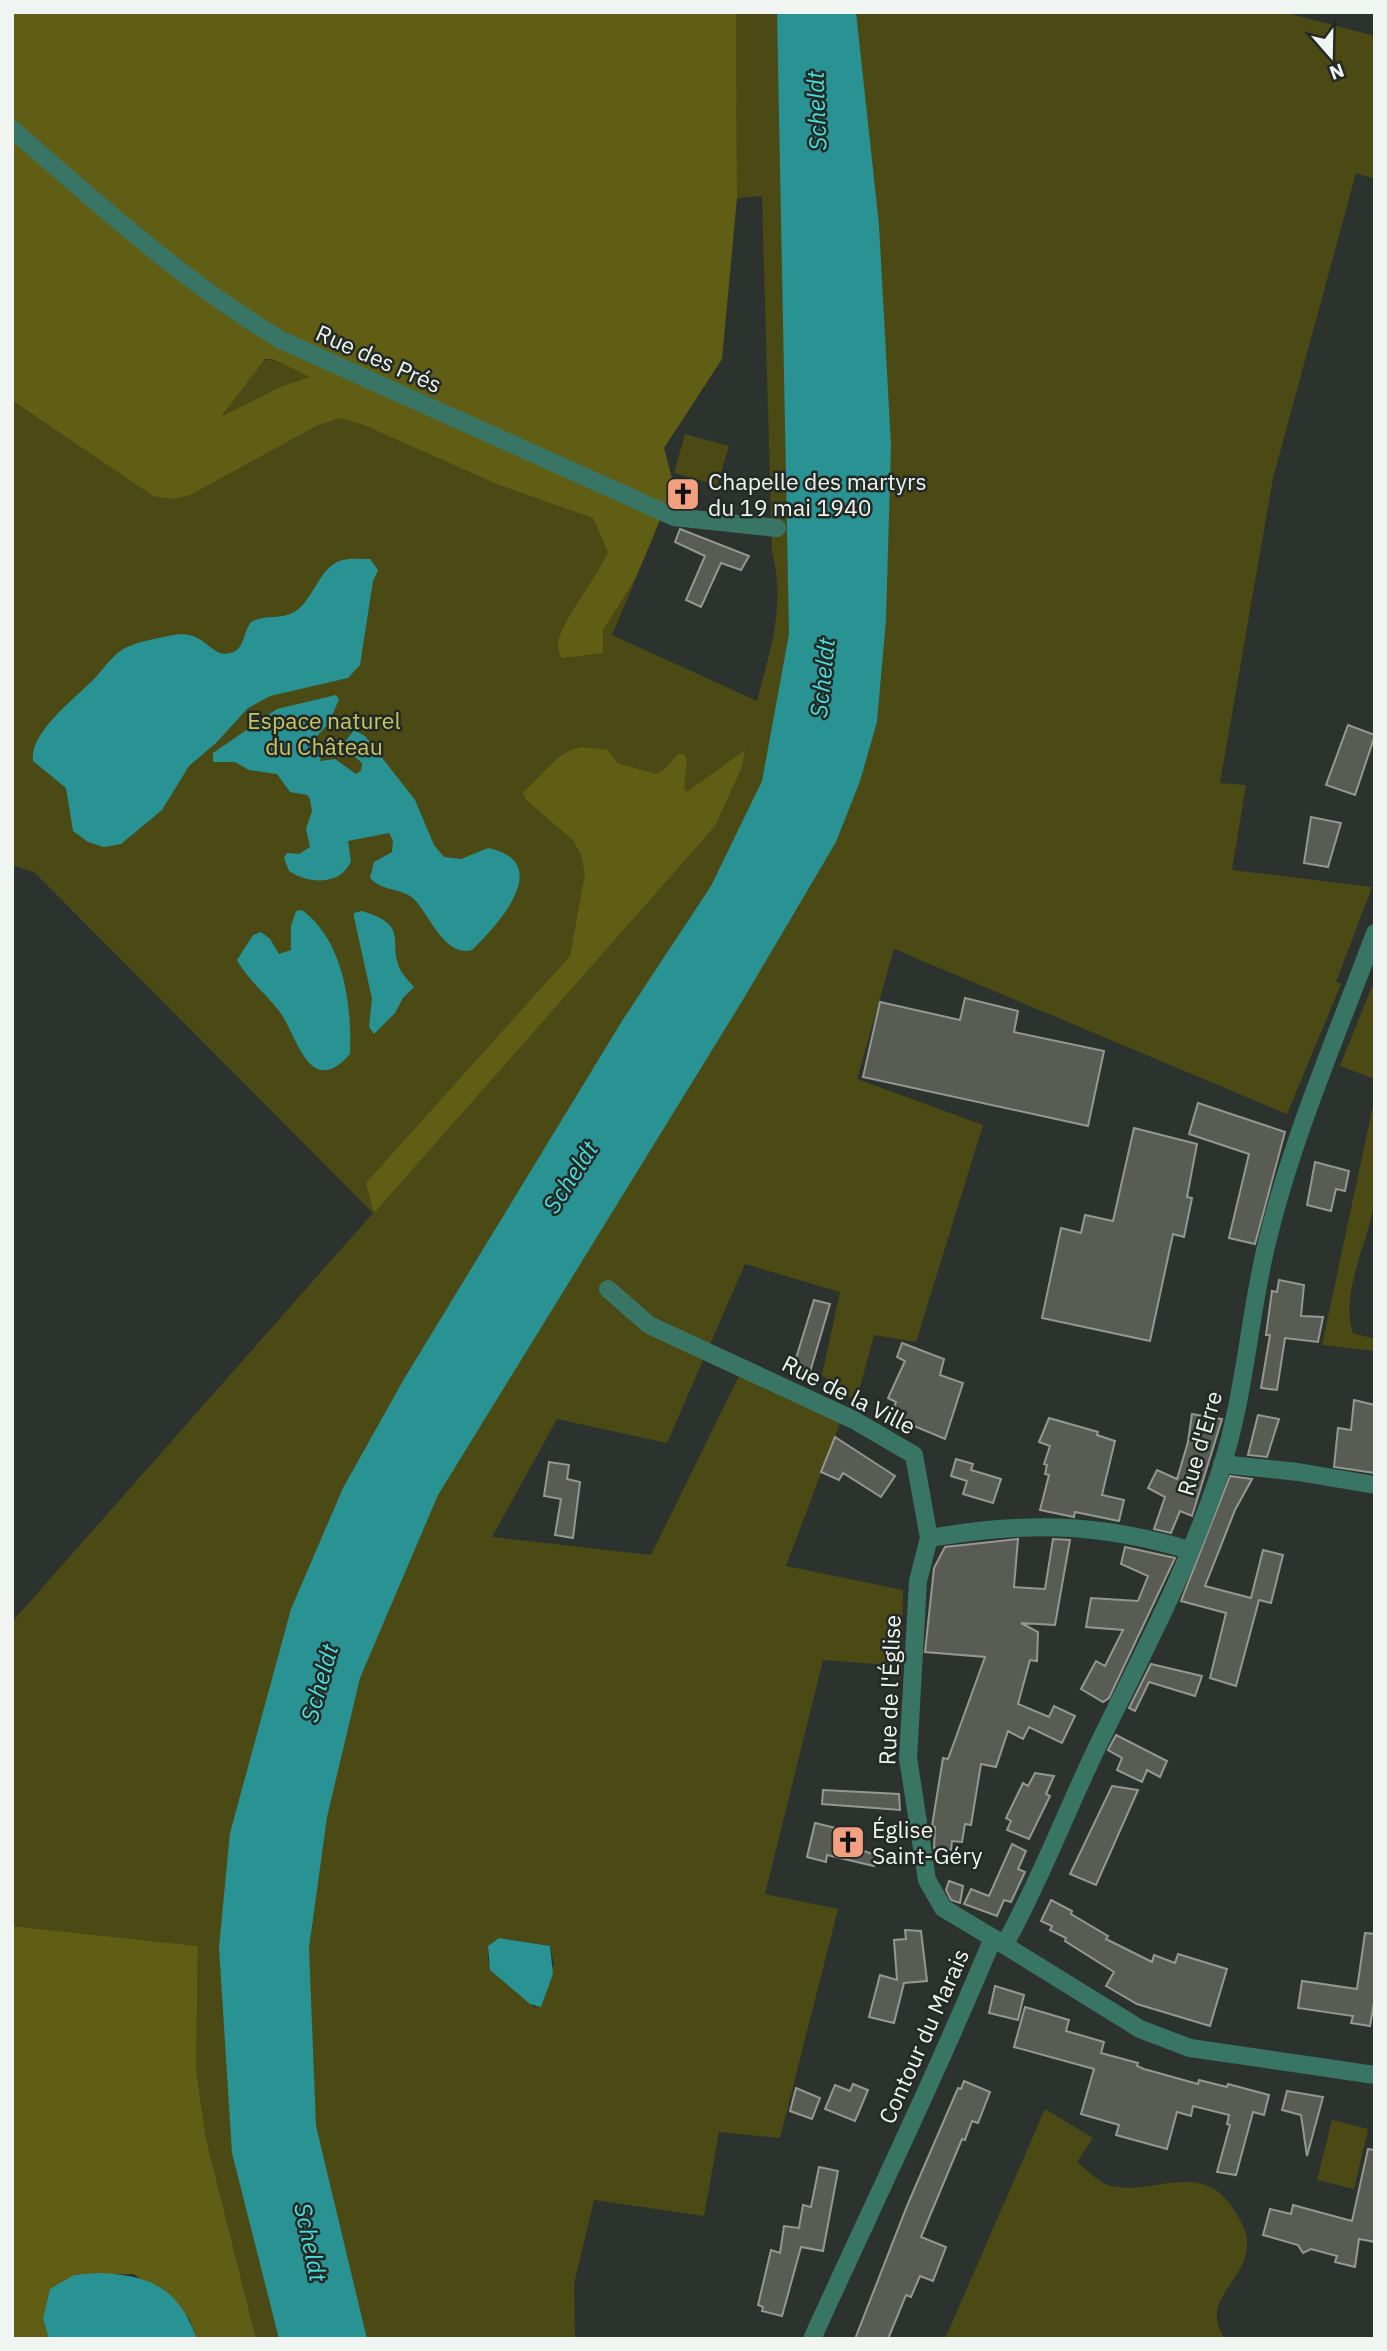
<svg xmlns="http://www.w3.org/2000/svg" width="1387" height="2351" viewBox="0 0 1387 2351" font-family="'IBM Plex Sans',sans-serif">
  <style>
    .green { fill: #4b4a14; fill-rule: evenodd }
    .forest { fill: #5f5e14; fill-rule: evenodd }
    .water { fill: #299293 }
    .building { fill: #595c55; stroke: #949891; stroke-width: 2 }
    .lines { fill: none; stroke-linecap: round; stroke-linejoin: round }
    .street { stroke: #397565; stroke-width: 18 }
    .labels { text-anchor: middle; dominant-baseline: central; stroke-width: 5; stroke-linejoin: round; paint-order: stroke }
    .street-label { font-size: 23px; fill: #f1f5f1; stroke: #232924 }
    .poi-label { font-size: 23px; fill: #f1f5f1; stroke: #232924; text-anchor: start }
    .park-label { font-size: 23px; fill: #c7c663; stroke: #232924 }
    .water-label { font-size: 24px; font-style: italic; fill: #49dddd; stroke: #232924 }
  </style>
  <rect width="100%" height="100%" fill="#2c332e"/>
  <path class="green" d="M736 12H1283L1375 36V179L1356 173 1273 478 1220 783 1246 785 1232 870 1372 887 1336 982 1341 984 1287 1114 894 949 857 1079 983 1125 916 1342 874 1335 856 1402 822 1375 840 1292 745 1264 667 1443 557 1419 492 1537 651 1555 739 1376 840 1423 786 1566 903 1590 902 1666 823 1660 765 1894 838 1909 780 2138 719 2132 704 2216 594 2200 574 2284 575 2339H256L206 2139 196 2069 198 1946 12 1926V1622L373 1213 34 872 12 865V360L192 457 261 362 271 359 655 533 612 635 757 701C770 652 786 603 772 552L762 196 737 198ZM499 1938 550 1946 554 1964 535 2008 488 1962V1946Z
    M685 434 729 446 717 485 674 473Z
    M1375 979V1079L1340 1066Z
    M1375 1096C1375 1131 1380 1171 1374 1205 1367 1245 1340 1293 1353 1333L1375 1339V1351L1322 1345Z
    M1045 2109 1093 2138 1077 2162C1086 2169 1100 2184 1112 2186 1156 2196 1201 2158 1234 2210 1240 2219 1248 2233 1247 2244 1246 2285 1198 2298 1225 2339H945Z
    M1332 2120 1368 2129 1354 2189 1317 2180Z"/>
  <path class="forest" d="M12 12H736L737 198 722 359 664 448 672 478 667 503 635 579 603 630V653L562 658C559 653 557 647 558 642 565 615 596 580 608 552L593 518 497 484 364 425 340 418 318 425 190 495 172 499 153 496 12 400ZM265 359H272L310 377 278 388 221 417Z
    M583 747 608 750 617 763 656 774 664 770 678 754H684L687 760 684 788 687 792 745 750 741 769 715 826 374 1213 366 1183 570 956 585 874 581 855 573 840 526 800 523 792C542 777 557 750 583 747Z
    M12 1926 198 1946 196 2069 206 2139 256 2339H197L189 2318 134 2274 74 2275 43 2319 49 2339H12Z"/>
  <path class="water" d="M777 12H856L879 225 891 446 886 619 877 722 860 781 836 842 741 1003 438 1495 360 1678 327 1817 309 1948 316 2126 367 2339H279L232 2153 219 1947 230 1833 291 1609 343 1488 404 1379 622 1021 711 886 762 781 789 634Z
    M370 559 378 570 373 581 360 665 348 678 270 696 248 708 216 743 189 766 162 810 121 844 104 847 88 842 73 831 66 788 33 761C29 732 77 697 96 677 104 668 111 657 122 650 134 642 159 638 173 635 206 629 210 659 231 653 245 649 243 632 251 622 265 614 280 620 294 612 314 601 319 565 343 560 350 558 362 559 370 559Z
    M336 695 339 699 329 723 308 746 309 751 322 750 320 761 335 759 356 774 361 771 362 763 345 748 344 743 354 730 365 736 415 800 434 845 444 857 461 859 488 848C556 862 497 926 472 950 445 958 429 914 414 899 402 888 381 891 370 878L374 862 392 852 393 841 389 833 348 841 351 861C341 886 308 884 289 871L284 858 287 853 299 854 310 847 306 829 312 811 310 799 307 795 290 792 277 774 249 770 235 762H213V753L277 709Z
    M302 910C344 941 352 1005 350 1054 309 1101 297 1034 279 1011 265 993 248 980 237 960L253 935 261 932 270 939 279 954 291 950V926L296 911Z
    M362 911C414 927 384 943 403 974 406 979 411 983 414 987L403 998 395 1013 374 1034 369 1027 372 999 354 917V913Z
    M499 1938 550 1946 553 1974 541 2007 530 2004 490 1970 488 1946Z
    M98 2273C150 2275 178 2287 197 2339H49L43 2319 50 2289 74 2275Z"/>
  <path class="building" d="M680 529 749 556 741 570 721 563 701 607 686 600 705 556 675 542Z
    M1348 725 1375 735 1355 795 1326 785Z
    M1311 817 1341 823 1328 867 1304 863Z
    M965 998 1018 1011 1014 1032 1104 1051 1088 1126 863 1077 880 1002 960 1020Z
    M1198 1103 1285 1132 1255 1244 1229 1238 1249 1154 1189 1134Z
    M1134 1128 1197 1144 1187 1197 1192 1198 1184 1237 1173 1234 1150 1341 1042 1318 1061 1228 1081 1233 1085 1215 1113 1221Z
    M1315 1162 1349 1171 1345 1191 1336 1189 1331 1211 1307 1205Z
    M1279 1280 1304 1285 1301 1316 1323 1317 1318 1342 1285 1338 1277 1390 1261 1388 1270 1335H1266L1272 1291 1277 1292Z
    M814 1300 830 1304 810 1372 793 1368Z
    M902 1343 944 1359 940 1375 963 1383 945 1439 890 1416 896 1402 888 1398 905 1361 897 1357Z
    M1354 1400 1375 1405V1473L1334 1467 1338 1428 1351 1430Z
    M1192 1414 1222 1419 1192 1516 1180 1511 1171 1533 1154 1529 1165 1497 1148 1488 1157 1470 1177 1479 1188 1442Z
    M1258 1415 1279 1419 1267 1457 1248 1455Z
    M1049 1418 1098 1432 1097 1435 1115 1441 1102 1495 1124 1500 1119 1521 1075 1512 1074 1517 1040 1510 1049 1475 1045 1474 1047 1465 1044 1464 1050 1446 1039 1442Z
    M835 1437 895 1476 881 1497 843 1473 839 1480 821 1472Z
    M956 1459 973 1464 971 1470 1001 1479 993 1503 963 1494 967 1481 951 1476Z
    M549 1462 569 1465 567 1479 580 1482 573 1538 555 1535 561 1499 544 1496Z
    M1230 1476 1252 1479 1235 1510 1205 1586 1251 1598 1263 1550 1283 1555 1271 1603 1259 1600 1236 1686 1210 1678 1226 1613 1181 1601Z
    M1018 1539 1014 1587 1045 1589 1053 1539 1070 1540 1055 1625 1021 1623 1038 1632 1037 1661 1030 1660 1018 1704 1049 1717 1054 1706 1075 1716 1062 1743 1029 1727 1023 1739 1008 1731 996 1767 981 1764 971 1825 965 1824 962 1842 952 1841 951 1850 934 1848 935 1827 932 1826 943 1758 948 1759 985 1657 925 1652 934 1568 945 1547Z
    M1125 1547 1175 1558 1109 1698 1103 1702 1081 1689 1096 1661 1105 1666 1123 1630 1086 1627 1091 1598 1138 1601 1148 1576 1121 1564Z
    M1151 1664 1202 1676 1195 1696 1149 1682 1135 1711 1129 1708Z
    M1116 1735 1167 1761 1160 1777 1147 1770 1142 1782 1117 1770 1122 1758 1108 1750Z
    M1035 1773 1054 1776 1046 1794 1050 1796 1029 1839 1007 1830 1011 1821 1006 1818 1023 1783 1028 1786Z
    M1112 1786 1138 1790 1096 1885 1070 1874Z
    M823 1790 899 1794 900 1810 822 1804Z
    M815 1823 848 1831 845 1844 878 1856 874 1866 827 1855 826 1862 807 1857Z
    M1012 1844 1026 1851 1018 1869 1025 1872 1011 1902 1004 1900 997 1916 964 1904 971 1889 989 1896Z
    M949 1881 963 1886 960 1903 951 1900 946 1890Z
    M1051 1900 1072 1911 1071 1914 1108 1936 1106 1939 1152 1962 1154 1955 1175 1963 1178 1954 1227 1969 1210 2026 1137 2004 1106 1986 1114 1972 1065 1941 1066 1938 1050 1930 1052 1926 1041 1921Z
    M905 1930 921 1931 927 1981 904 1983 894 2023 869 2017 880 1975 897 1980 894 1940 906 1939Z
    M1365 1933 1375 1934V1997L1370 2026 1351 2023 1353 2016 1298 2008 1302 1981 1357 1989Z
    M995 1986 1024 1995 1018 2020 989 2013Z
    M1025 2007 1069 2020 1066 2031 1104 2042 1101 2053 1138 2063 1137 2066 1144 2069 1198 2084 1199 2080 1227 2087 1228 2084 1269 2095 1264 2115 1253 2112 1236 2175 1217 2172 1230 2125 1227 2124 1229 2115 1193 2106 1191 2116 1177 2112 1167 2149 1116 2135 1119 2125 1081 2114 1094 2069 1014 2047Z
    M964 2081 990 2092 978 2123 972 2121 965 2140 962 2139 921 2237 946 2247 933 2281 920 2276 911 2297 906 2295 888 2339H855L907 2206 958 2088 961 2089Z
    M853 2084 868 2090 855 2121 825 2109 835 2085 850 2091Z
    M796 2088 820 2098 812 2119 790 2111Z
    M1287 2091 1323 2097 1307 2156 1301 2115 1282 2110Z
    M1368 2149 1375 2150V2242L1359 2239 1355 2267 1335 2262 1337 2256 1311 2249 1303 2253 1298 2245 1263 2235 1270 2209 1291 2214 1293 2205 1352 2221Z
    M819 2167 838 2171 823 2251 801 2247 782 2316 762 2311 763 2307 758 2305 771 2250 780 2253 784 2226 799 2228 803 2205 811 2207Z"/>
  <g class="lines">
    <path class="street" d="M12 129C97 203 184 282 281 340L674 517 777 528
      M608 1289 649 1325 854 1420 914 1455 929 1538C1024 1522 1096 1522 1189 1550
      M1222 1464 1298 1472 1375 1485
      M929 1538 918 1581 908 1758 927 1880 943 1908 993 1938
      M1005 1944C1042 1877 1068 1806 1102 1737 1144 1651 1189 1566 1219 1475 1244 1402 1248 1325 1265 1251 1290 1142 1336 1038 1375 933
      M812 2339C873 2205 937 2073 993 1938L1140 2029 1190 2048 1375 2075"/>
  </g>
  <defs>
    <g id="church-square" transform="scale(1.75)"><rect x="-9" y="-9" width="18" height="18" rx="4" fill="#f2a07f" stroke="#232924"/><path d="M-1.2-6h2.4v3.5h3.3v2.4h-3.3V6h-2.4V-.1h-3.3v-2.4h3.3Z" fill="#111"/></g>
  </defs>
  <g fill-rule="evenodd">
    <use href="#church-square" x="683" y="494"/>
    <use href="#church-square" x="848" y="1842"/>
  </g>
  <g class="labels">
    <g class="street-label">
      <text transform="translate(379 358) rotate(24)">Rue des Prés</text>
      <text transform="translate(849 1394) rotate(27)">Rue de la Ville</text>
      <text transform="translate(1199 1443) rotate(-74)">Rue d'Erre</text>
      <text transform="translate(889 1690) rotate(-88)">Rue de l'Église</text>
      <text transform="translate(923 2036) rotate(-66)">Contour du Marais</text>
    </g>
    <g class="poi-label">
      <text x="708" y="481">Chapelle des martyrs<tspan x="708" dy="26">du 19 mai 1940</tspan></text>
      <text x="872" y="1829">Église<tspan x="872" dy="26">Saint-Géry</tspan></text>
    </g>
    <g class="park-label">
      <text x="324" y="720">Espace naturel<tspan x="324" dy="26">du Château</tspan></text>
    </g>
    <g class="water-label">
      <text transform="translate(816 111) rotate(-92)">Scheldt</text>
      <text transform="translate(822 678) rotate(-84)">Scheldt</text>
      <text transform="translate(570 1177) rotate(-57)">Scheldt</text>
      <text transform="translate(319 1683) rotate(-74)">Scheldt</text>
      <text transform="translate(311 2242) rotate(78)">Scheldt</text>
    </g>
  </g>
  <rect width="1387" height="2351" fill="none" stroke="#f1f5f1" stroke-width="28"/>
  <g transform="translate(1331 56) rotate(160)" stroke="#232924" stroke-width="5" paint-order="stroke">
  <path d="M0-5L12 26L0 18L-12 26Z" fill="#f1f5f1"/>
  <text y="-10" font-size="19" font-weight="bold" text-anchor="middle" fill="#f1f5f1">N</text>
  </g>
</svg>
